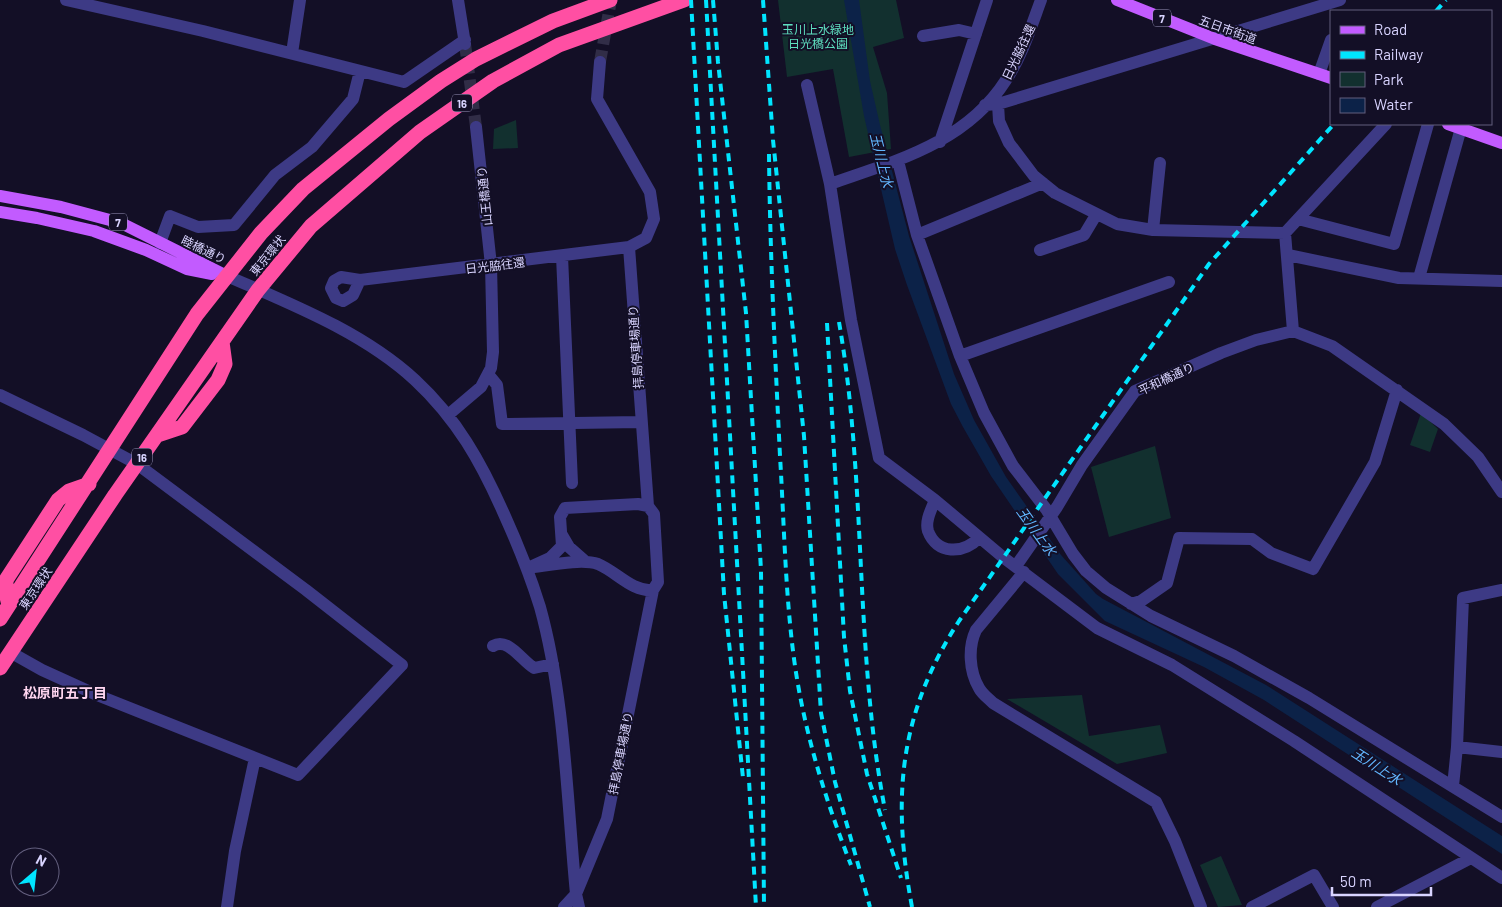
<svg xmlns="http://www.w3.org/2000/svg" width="1502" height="907" viewBox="0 0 1502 907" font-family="Barlow,'Noto Sans JP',sans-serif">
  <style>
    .green { fill: #12302f }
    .water { fill: #0c2248 }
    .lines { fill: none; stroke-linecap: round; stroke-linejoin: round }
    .minor-tunnel { stroke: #312d47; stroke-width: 12; stroke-dasharray: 12 6; stroke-linecap: butt }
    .minor { stroke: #3d3a85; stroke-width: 12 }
    .major { stroke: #c25bff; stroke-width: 12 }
    .highway { stroke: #ff4fa3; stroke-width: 15 }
    .rail { stroke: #00e5ff; stroke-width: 4; stroke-dasharray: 8 6; stroke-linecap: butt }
    .labels { text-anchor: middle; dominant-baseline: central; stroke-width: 4; stroke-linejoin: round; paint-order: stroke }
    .shield { fill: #130f26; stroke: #9e99be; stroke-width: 1 }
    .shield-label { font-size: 11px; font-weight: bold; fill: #d9d4ff }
    .park-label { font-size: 12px; fill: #5fe0c0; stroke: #130f26 }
    .street-label { font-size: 12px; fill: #d9d4ff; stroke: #130f26 }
    .water-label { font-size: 14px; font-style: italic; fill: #62b6ff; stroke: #130f26 }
    .neighbourhood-label { font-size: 14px; font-weight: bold; fill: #ffd6f0; stroke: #130f26 }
  </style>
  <rect width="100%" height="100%" fill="#130f26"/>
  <path class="green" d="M778 0H896L904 38 873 47 887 93 891 149 849 157 833 69 787 77Z
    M516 120 518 148 493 149 494 129Z
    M1421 413 1438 429 1430 452 1410 445Z
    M1155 446 1171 518 1109 537 1091 467Z
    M1082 695 1089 736 1160 725 1167 753 1117 764 1007 699Z
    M1221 856 1242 905 1218 907 1200 865Z"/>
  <path class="water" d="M844 0H859L870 81 880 125 909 236 954 374 974 420 1006 477 1061 555 1096 594 1103 599 1266 685 1502 836V854L1264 700 1204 667 1105 621 1058 574 991 476 963 427 951 404 907 285 895 249 864 116Z"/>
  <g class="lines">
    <path class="minor-tunnel" d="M465 44 476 127
      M600 62 611 0"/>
    <path class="minor" d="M66 0 203 31 404 82 465 40
      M458 0 465 44
      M923 36 959 30 976 34
      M292 53 300 0
      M1319 74 1331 40
      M807 85 830 184 851 320 879 458 935 500 1004 558 1097 628 1172 665 1294 741 1502 878
      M998 104 999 121 1009 143 1034 176 1055 193 1117 224 1153 230 1285 233 1386 124
      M985 105 998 104 1340 0
      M940 142 987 0
      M898 161 917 235 960 356 984 413 1013 466 1046 509 1073 554 1086 571 1106 588 1151 616 1234 656 1309 698 1502 817
      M830 184C895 161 966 143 1006 80 1022 56 1031 27 1041 0
      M1298 219 1394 244 1428 124
      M1153 230 1160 163
      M1285 233 1293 331
      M917 235 1043 183
      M160 243 170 216 198 227 234 225 275 175 312 147 353 99 360 71
      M629 247 648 506
      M1040 250 1084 235 1096 215
      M1288 255 1399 278 1502 281
      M562 256 572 483
      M227 276C291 304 363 332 415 380 457 419 481 462 504 514 518 545 530 575 540 607 565 697 567 801 576 894L579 907
      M341 277 360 280 353 295 343 301 336 298 331 288 334 281Z
      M1419 278 1461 128
      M360 280 629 247 646 238 654 219 650 192 597 99 600 62
      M1293 331 1332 346 1444 424 1478 457 1502 492
      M960 356 1169 282
      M488 374 497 385 502 424 640 422
      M0 395 83 435 137 464 306 590 402 665 298 775 97 695 42 670 10 652
      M448 415 481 387 491 368 493 352 491 265 476 127
      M935 500C931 510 925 521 928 531 937 555 963 554 979 538
      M638 504 648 506 654 514 658 582 653 590C632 592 617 572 598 564 581 558 546 566 528 568L550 558 562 546 560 517 565 508Z
      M562 535 569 547 586 562
      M1016 566 1057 507 1082 465 1135 391 1221 353 1256 340 1293 331
      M1024 572 976 630C968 647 969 671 979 688 982 694 989 699 993 703L1156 802 1175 841 1201 907
      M1131 604 1141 601 1167 583 1179 538 1252 539 1271 553 1313 569 1375 462 1397 390
      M493 646C508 637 521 660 534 668L553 664
      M1457 747 1502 752
      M1453 786 1457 747 1463 598 1502 590
      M227 907 235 851 255 758
      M564 907 576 894 607 819 653 590
      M1252 907 1314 875 1333 907
      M1377 907 1471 858"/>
    <path class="major" d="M1117 0 1215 39 1331 78
      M1448 124 1502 143
      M0 196 61 207 121 223 227 276
      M0 212 37 218 94 231 146 250 187 269 212 274"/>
    <path class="highway" d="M158 435 182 427 218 380 225 364 222 342
      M9 605 6 593V580L58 500 69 491 89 484
      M0 619 197 314 261 233 303 189 389 119 441 81 476 59 553 21 610 0
      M0 668 115 495 258 290 311 226 420 132 493 81 559 45 684 0"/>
    <path class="rail" d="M691 0 724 594 743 778
      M706 0 756 907
      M713 0 718 62 746 313 761 570 764 907
      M763 0 773 140 804 436 821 713 835 782 870 907
      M1436 11 1446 0
      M769 154C770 255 775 355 780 456 784 521 785 586 793 651 802 725 824 796 851 865
      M839 322C867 483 854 649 885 810
      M827 323 844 637 850 691 867 774 901 878
      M912 907C892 800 898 715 959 621L1209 264 1334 124"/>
  </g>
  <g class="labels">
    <g class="shield">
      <rect x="1153" y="9.5" width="18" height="17" rx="4"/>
      <rect x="452" y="94.5" width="20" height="17" rx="4"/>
      <rect x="109" y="213.5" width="18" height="17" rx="4"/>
      <rect x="132" y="448.5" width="20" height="17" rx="4"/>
    </g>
    <g class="shield-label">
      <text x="1162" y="18">7</text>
      <text x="462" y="103">16</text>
      <text x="118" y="222">7</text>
      <text x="142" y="457">16</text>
    </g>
    <g class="park-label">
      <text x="818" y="29">玉川上水緑地<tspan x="818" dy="14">日光橋公園</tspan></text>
    </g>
    <g class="street-label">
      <text transform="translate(1228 29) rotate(20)">五日市街道</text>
      <text transform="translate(1018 52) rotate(-65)">日光脇往還</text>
      <text transform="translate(484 196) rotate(-96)">山王橋通り</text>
      <text transform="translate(204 249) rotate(26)">睦橋通り</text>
      <text transform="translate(267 255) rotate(-51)">東京環状</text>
      <text transform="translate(495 265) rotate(-7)">日光脇往還</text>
      <text transform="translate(635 347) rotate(-94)">拝島停車場通り</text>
      <text transform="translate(1166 378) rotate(-25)">平和橋通り</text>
      <text transform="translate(35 588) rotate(-56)">東京環状</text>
      <text transform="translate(620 753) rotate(-79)">拝島停車場通り</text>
    </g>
    <g class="water-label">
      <text transform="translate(882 160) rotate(76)">玉川上水</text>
      <text transform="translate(1037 531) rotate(54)">玉川上水</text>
      <text transform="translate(1377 766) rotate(33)">玉川上水</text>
    </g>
    <g class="neighbourhood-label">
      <text x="65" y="692">松原町五丁目</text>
    </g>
  </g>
  <rect x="1330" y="10" width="162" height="115" fill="#130f26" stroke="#625e7d"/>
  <rect x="1340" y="26" width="25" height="8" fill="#c25bff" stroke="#625e7d"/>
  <text x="1374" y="35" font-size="15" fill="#d9d4ff">Road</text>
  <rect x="1340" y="51" width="25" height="8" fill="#00e5ff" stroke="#625e7d"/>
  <text x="1374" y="60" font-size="15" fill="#d9d4ff">Railway</text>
  <rect x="1340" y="72" width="25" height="15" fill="#12302f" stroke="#625e7d"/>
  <text x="1374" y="85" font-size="15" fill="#d9d4ff">Park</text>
  <rect x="1340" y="98" width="25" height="15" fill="#0c2248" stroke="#625e7d"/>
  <text x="1374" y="110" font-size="15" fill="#d9d4ff">Water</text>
  <g transform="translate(35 872) rotate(28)"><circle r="24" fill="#130f26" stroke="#625e7d"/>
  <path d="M0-4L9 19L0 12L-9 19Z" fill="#00e5ff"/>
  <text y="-8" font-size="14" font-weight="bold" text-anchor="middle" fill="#d9d4ff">N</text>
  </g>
  <path d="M1332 887v8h99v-8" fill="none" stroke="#d9d4ff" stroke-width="2.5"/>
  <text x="1340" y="887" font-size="15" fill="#d9d4ff" stroke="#130f26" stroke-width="4" paint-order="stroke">50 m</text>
</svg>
